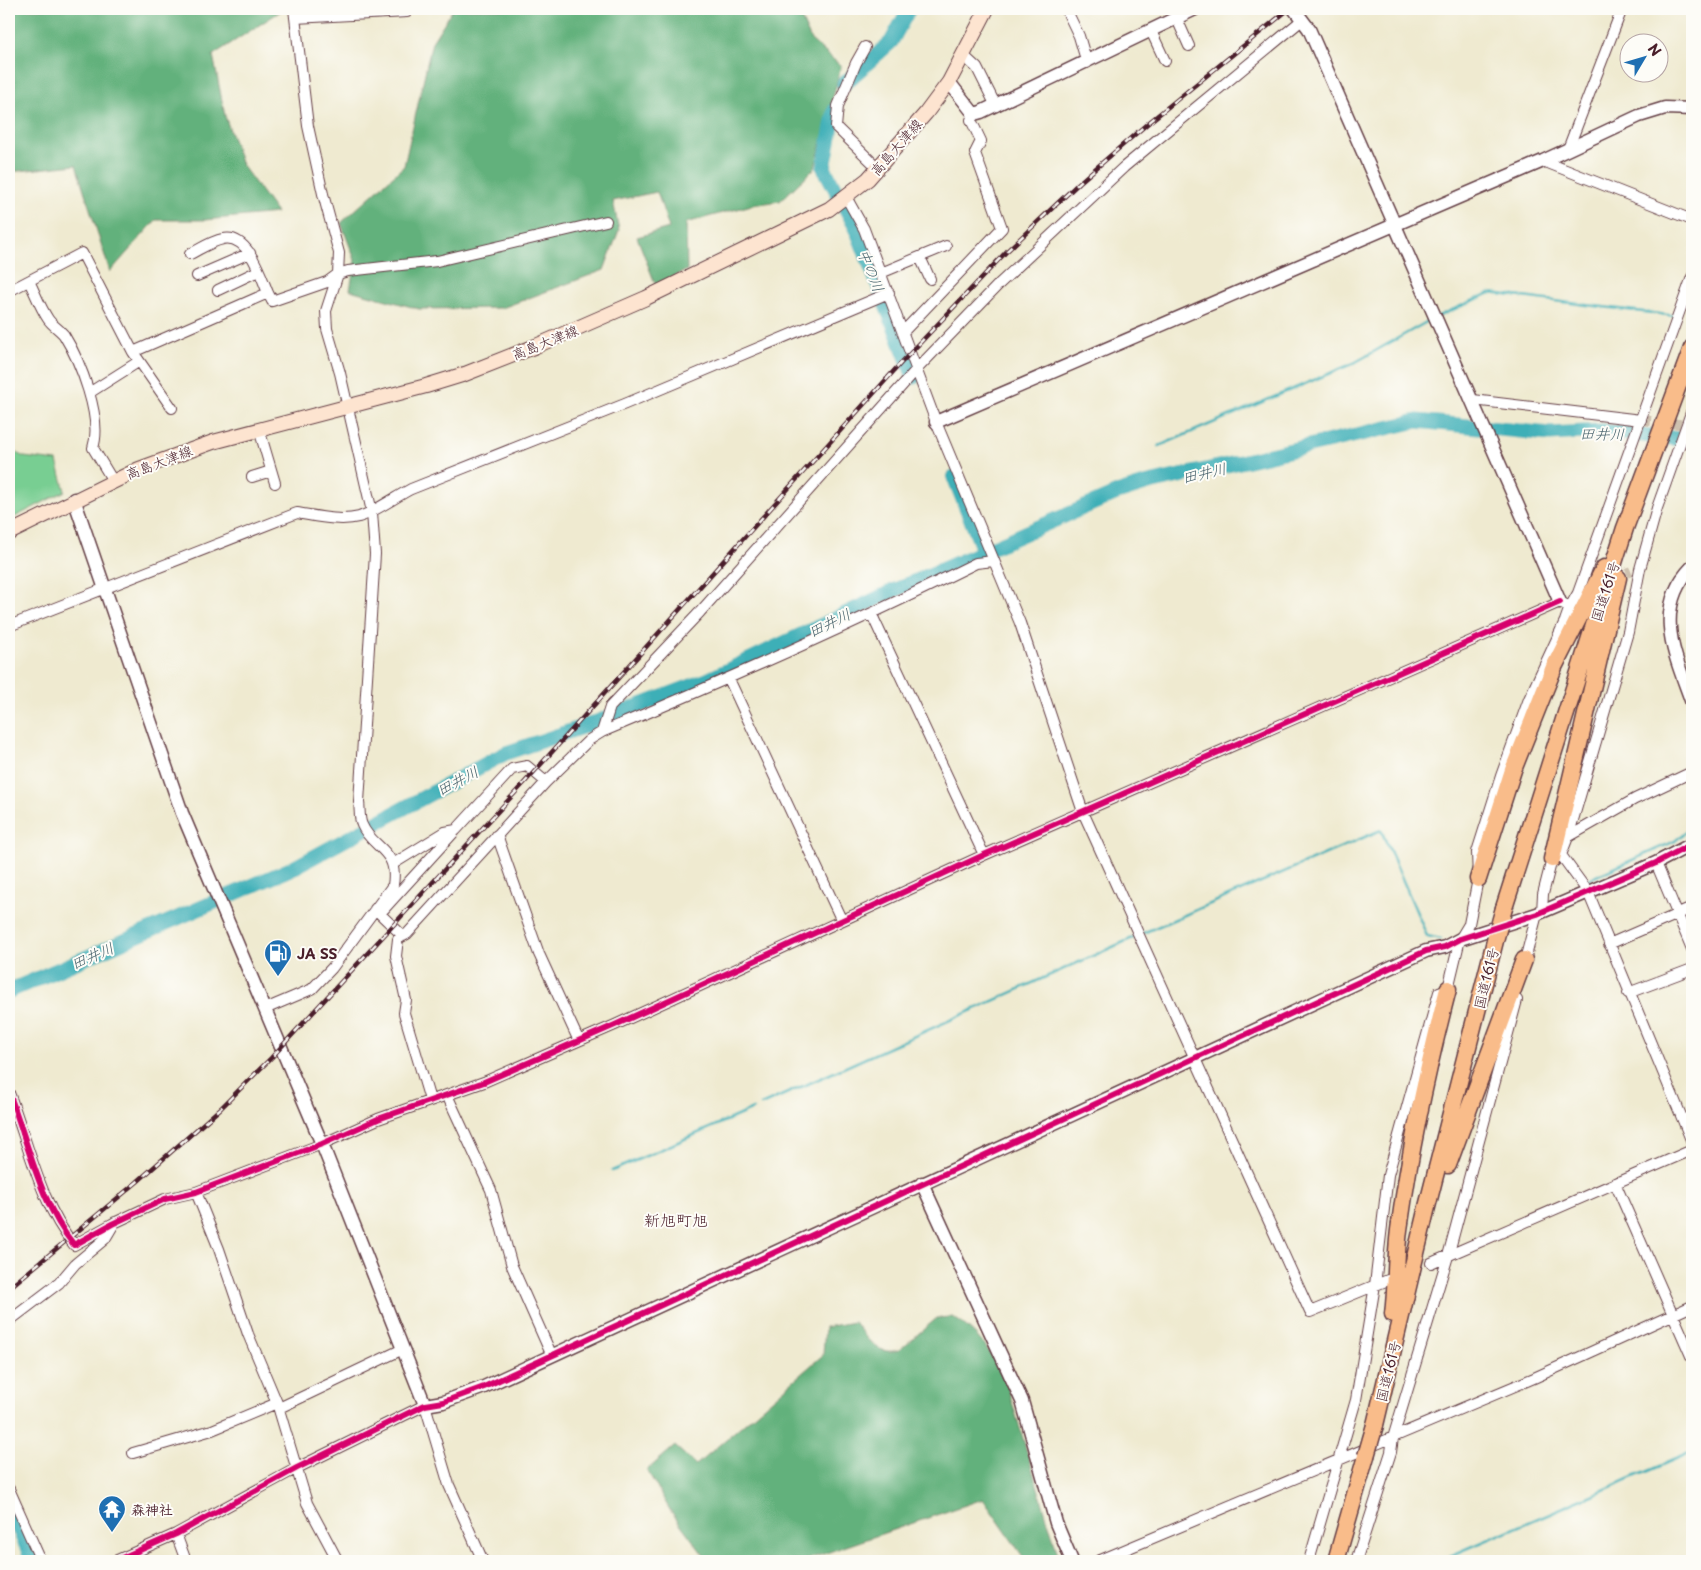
<svg xmlns="http://www.w3.org/2000/svg" width="1701" height="1570" viewBox="0 0 1701 1570" font-family="'Playpen Sans','Klee One',sans-serif">
  <style>
    .green { fill: #78ce92; stroke: #61765e }
    .forest { fill: #62b17c; stroke: #566854 }
    .lines { fill: none; stroke-linecap: round; stroke-linejoin: round }
    .stream { stroke: #3eafb7; stroke-width: 2.5 }
    .river { stroke: #3eafb7; stroke-width: 15 }
    .minor-tunnel { stroke: #cec1af; stroke-width: 10; stroke-dasharray: 10 5; stroke-linecap: butt }
    .minor-casing { stroke: #633d44; stroke-width: 12 }
    .tertiary-casing { stroke: #633d44; stroke-width: 15 }
    .secondary-casing { stroke: #633d44; stroke-width: 16 }
    .trunk-casing { stroke: #633d44; stroke-width: 19 }
    .minor { stroke: #fff; stroke-width: 10 }
    .tertiary { stroke: #fff; stroke-width: 12 }
    .secondary { stroke: #fde4d0; stroke-width: 14 }
    .trunk { stroke: #f9bc8a; stroke-width: 16 }
    .rail-casing { stroke: #4a1f2b; stroke-width: 4.5 }
    .rail { stroke: #fdfcf7; stroke-width: 2.5; stroke-dasharray: 8; stroke-linecap: butt }
    .trunk-bridge-casing { stroke: #633d44; stroke-width: 19; stroke-linecap: butt }
    .trunk-bridge { stroke: #f9bc8a; stroke-width: 16 }
    .cycleway-casing { stroke: #fdfcf7; stroke-width: 9 }
    .cycleway { stroke: #d6006c; stroke-width: 6 }
    .labels { text-anchor: middle; dominant-baseline: central; stroke-width: 4; stroke-linejoin: round; paint-order: stroke }
    .street-label { font-size: 14px; fill: #4a1f2b; stroke: #fdfcf7 }
    .poi-label { font-size: 14px; font-weight: bold; fill: #4a1f2b; stroke: #fdfcf7; text-anchor: start }
    .water-label { font-size: 15px; font-style: italic; fill: #45606a; stroke: #fdfcf7 }
    .quarter-label { font-size: 16px; fill: #4a1f2b; stroke: #fdfcf7 }
  </style>
  <rect width="100%" height="100%" fill="#fdfcf7"/>
  <filter id="ink" filterUnits="userSpaceOnUse"><feTurbulence type="fractalNoise" baseFrequency=".02" numOctaves="2"/><feDisplacementMap in="SourceGraphic" scale="10" xChannelSelector="R" yChannelSelector="G"/><feConvolveMatrix kernelMatrix="1 2 1 2 8 2 1 2 1" color-interpolation-filters="sRGB"/></filter>
  <filter id="wash" filterUnits="userSpaceOnUse"><feTurbulence type="fractalNoise" baseFrequency=".0096" numOctaves="4" result="noise"/><feDisplacementMap in="SourceGraphic" scale="20" xChannelSelector="R" yChannelSelector="G"/><feGaussianBlur stdDeviation="1.12" result="paint"/><feColorMatrix in="noise" values="0 0 0 0 0 0 0 0 0 0 0 0 0 0 0 0 0 1.4 0 .05"/><feComposite in="paint" operator="in"/></filter>
  <g filter="url(#wash)">
    <rect width="100%" height="100%" fill="#efead0"/>
    <path class="green" d="M9 449 24 457 57 461 65 491 9 520Z"/>
    <path class="forest" d="M9 9H284L213 55 225 116 242 165 277 213 205 220H156L110 272 76 165 9 172Z
      M453 9H797L811 40 841 66 815 168 780 201 752 205 686 223 687 270 656 286 637 237 669 228 657 192 613 201 619 230 604 270 502 308 419 309 350 290 355 260 341 223 404 166 432 42Z
      M952 1317C978 1331 994 1356 1006 1382L1060 1561H1026L983 1499 803 1561H708L670 1510 647 1470 675 1446 696 1465 823 1355 825 1327 854 1322C867 1338 876 1356 899 1350L937 1318Z"/>
    <g class="lines">
      <path class="stream" d="M1439 316 1490 293 1676 316
        M1159 446 1354 363 1430 320
        M1585 881 1675 841 1692 826
        M1143 933 1381 830 1427 936 1441 939
        M761 1105 1135 937
        M612 1171 753 1109
        M1450 1556 1692 1452"/>
      <path class="river" d="M844 84 891 42 909 9
        M835 110 824 168 855 226 914 377
        M954 477 983 550
        M9 991 293 868 506 753 594 723 707 680 895 590 1117 493 1145 484 1417 421 1550 434 1602 431 1692 440
        M9 1507 33 1561"/>
    </g>
  </g>
  <g filter="url(#ink)">
    <g class="lines">
      <path class="minor-tunnel" d="M1641 420 1687 425
        M1613 579 1631 571"/>
      <g class="minor-casing">
        <path id="minor" d="M1066 9 1079 36 1087 63
          M295 18 407 12
          M1177 19 1189 46
          M1151 31 1165 61
          M865 47 856 63 838 106 836 127 878 168
          M964 56 977 68 996 106
          M1568 149 1622 9
          M1543 161 1692 220
          M846 197 864 229 936 422 1020 623 1083 812 1310 1312 1388 1280
          M190 254C200 249 212 241 223 239 248 233 261 276 268 293
          M920 257 930 279
          M881 273 946 246
          M197 276 250 253
          M29 281C35 293 40 307 48 319 52 325 59 329 64 335 80 361 103 418 93 448L113 481
          M218 290 258 271
          M9 291 82 253 133 352 268 293 272 301 327 282 338 274 348 271 437 261 606 221
          M903 332 1002 228 975 153 981 141 971 120 974 114
          M133 352 172 408
          M89 393 138 362
          M1473 400 1641 420
          M259 429 275 483
          M252 477 271 471
          M872 615 984 855
          M9 626 297 513C316 516 340 522 359 517 373 513 397 496 411 489L625 404 889 293
          M729 679 841 919
          M602 732 610 707 700 612 916 370 999 284 1124 167 1302 20
          M497 835 539 954 578 1039
          M1568 837 1635 799 1692 772
          M1561 855 1588 892 1692 1142
          M1656 863 1692 949
          M393 864 445 832 456 830 512 769 527 766 546 782
          M375 909H384L456 830
          M375 909 403 936
          M1542 912 1543 894 1552 859 1561 855 1568 837 1628 632 1640 569 1657 508 1692 410
          M1609 944 1692 908
          M1524 964 1537 914
          M1628 993 1692 969
          M265 1009 312 989 332 968 393 885C399 849 372 849 362 825 359 819 360 809 359 802L375 554 372 512 340 373 327 329 326 311 338 274 339 253 323 194 308 126 294 9
          M9 1093C28 1142 40 1204 74 1245L112 1224 165 1199 196 1192 322 1144 378 1119 484 1082 615 1025 984 855 1560 602 1570 607
          M447 1095 491 1190 512 1266 552 1356
          M430 1100 404 1013 406 1000 396 956 398 939 407 934 546 782 589 740 602 732C729 679 853 624 976 563L994 561
          M1615 1183 1692 1358
          M196 1192 219 1249 248 1334 277 1403 307 1503 338 1561
          M1431 1263 1692 1150
          M9 1321 59 1283 75 1264 105 1239 115 1222
          M279 1408 403 1349
          M133 1453 212 1430 277 1403
          M9 1489 41 1561
          M176 1534 186 1561
          M115 1561 176 1534 297 1468 425 1405 449 1485 483 1561
          M1098 1561 1534 1378 1692 1306
          M1309 1561 1356 1400 1375 1285 1388 1175 1439 992 1448 989 1460 939 1469 924 1478 879 1477 852 1501 776 1529 699 1565 621 1570 607 1578 593 1692 277
          M1356 1561 1391 1452 1393 1438 1448 1256 1517 1000"/>
      </g>
      <g class="tertiary-casing">
        <path id="tertiary" d="M1294 9 1309 29 1560 602
          M949 82 974 114 981 112 1195 9
          M936 422 1543 161 1639 116 1665 108 1692 109
          M74 499 182 813 322 1144 425 1405 443 1402 484 1387 1426 951 1445 947 1460 939 1537 914 1656 863 1692 844
          M1692 567C1651 609 1676 657 1692 703
          M922 1183 1022 1401 1056 1523 1072 1561"/>
      </g>
      <g class="secondary-casing">
        <path id="secondary" d="M9 533 139 469 213 442 426 386 465 374 536 346 646 298 829 209 868 179 926 113 949 82 987 9"/>
      </g>
      <g class="trunk-casing">
        <path id="trunk" d="M1552 859 1618 578
          M1478 879 1513 770 1554 667 1604 568
          M1504 908 1625 528 1692 348
          M1448 1165 1524 960
          M1393 1314C1397 1284 1395 1253 1400 1223 1411 1144 1428 1066 1448 989
          M1375 1425 1426 1211 1497 933
          M1336 1561 1366 1456"/>
      </g>
      <use href="#minor" class="minor"/>
      <use href="#tertiary" class="tertiary"/>
      <use href="#secondary" class="secondary"/>
      <use href="#trunk" class="trunk"/>
      <g class="rail-casing">
        <path id="rail" d="M9 1288 137 1182 221 1108 271 1058 525 782 901 363 1007 251 1080 182 1147 124 1289 9"/>
      </g>
      <use href="#rail" class="rail"/>
      <g class="trunk-bridge-casing">
        <path id="trunk-bridge" d="M1497 933 1504 908
          M1366 1456 1375 1425"/>
      </g>
      <use href="#trunk-bridge" class="trunk-bridge"/>
      <g class="cycleway-casing">
        <path id="cycleway" d="M9 1093C28 1142 40 1204 74 1245L112 1224 165 1199 196 1192 322 1144 378 1119 484 1082 615 1025 984 855 1560 602
          M115 1561 176 1534 297 1468 425 1405 443 1402 484 1387 1426 951 1445 947 1460 939 1537 914 1656 863 1692 844"/>
      </g>
      <use href="#cycleway" class="cycleway"/>
    </g>
  </g>
  <defs>
    <g id="fuel-pin" transform="scale(1.4375)"><path d="M0 17L-7.5 6A9.5 9.5 0 1 1 7.5 6Z" fill="#1f6fb2" stroke="#fdfcf7"/><path d="M-5.5-6h7V0h2V4h1.3V-2.5L3-4.5l.8-.8L6-3V5H2.5V1h-1V6h-7ZM-4.2-4.7v3.2H.2V-4.7Z" fill="#fff"/></g>
    <g id="temple-pin" transform="scale(1.4375)"><path d="M0 17L-7.5 6A9.5 9.5 0 1 1 7.5 6Z" fill="#1f6fb2" stroke="#fdfcf7"/><path d="M0-6L5-2H3V0L6.5 2.5H4V6H1.5V3h-3V6H-4V2.5H-6.5L-3 0V-2H-5Z" fill="#fff"/></g>
  </defs>
  <g fill-rule="evenodd">
    <use href="#fuel-pin" x="278" y="953"/>
    <use href="#temple-pin" x="112" y="1509"/>
  </g>
  <g class="labels">
    <g class="street-label">
      <text transform="translate(896 147) rotate(-49)">高島大津線</text>
      <text transform="translate(545 342) rotate(-22)">高島大津線</text>
      <text transform="translate(159 462) rotate(-21)">高島大津線</text>
      <text transform="translate(1605 591) rotate(-72)">国道161号</text>
      <text transform="translate(1486 978) rotate(-76)">国道161号</text>
      <text transform="translate(1388 1371) rotate(-76)">国道161号</text>
    </g>
    <g class="poi-label">
      <text x="297" y="953">JA SS</text>
      <text x="131" y="1509">森神社</text>
    </g>
    <g class="water-label">
      <text transform="translate(872 270) rotate(68)">中の川</text>
      <text transform="translate(1602 433) rotate(1)">田井川</text>
      <text transform="translate(1204 472) rotate(-13)">田井川</text>
      <text transform="translate(829 622) rotate(-26)">田井川</text>
      <text transform="translate(457 780) rotate(-28)">田井川</text>
      <text transform="translate(92 955) rotate(-24)">田井川</text>
    </g>
    <g class="quarter-label">
      <text x="676" y="1219">新旭町旭</text>
    </g>
  </g>
  <rect width="1701" height="1570" fill="none" stroke="#fdfcf7" stroke-width="30"/>
  <g transform="translate(1644 58) rotate(52)"><circle r="24" fill="#fdfcf7" stroke="#b5a4a5"/>
  <path d="M0-4L9 19L0 12L-9 19Z" fill="#1f6fb2"/>
  <text y="-8" font-size="14" font-weight="bold" text-anchor="middle" fill="#4a1f2b">N</text>
  </g>
</svg>
